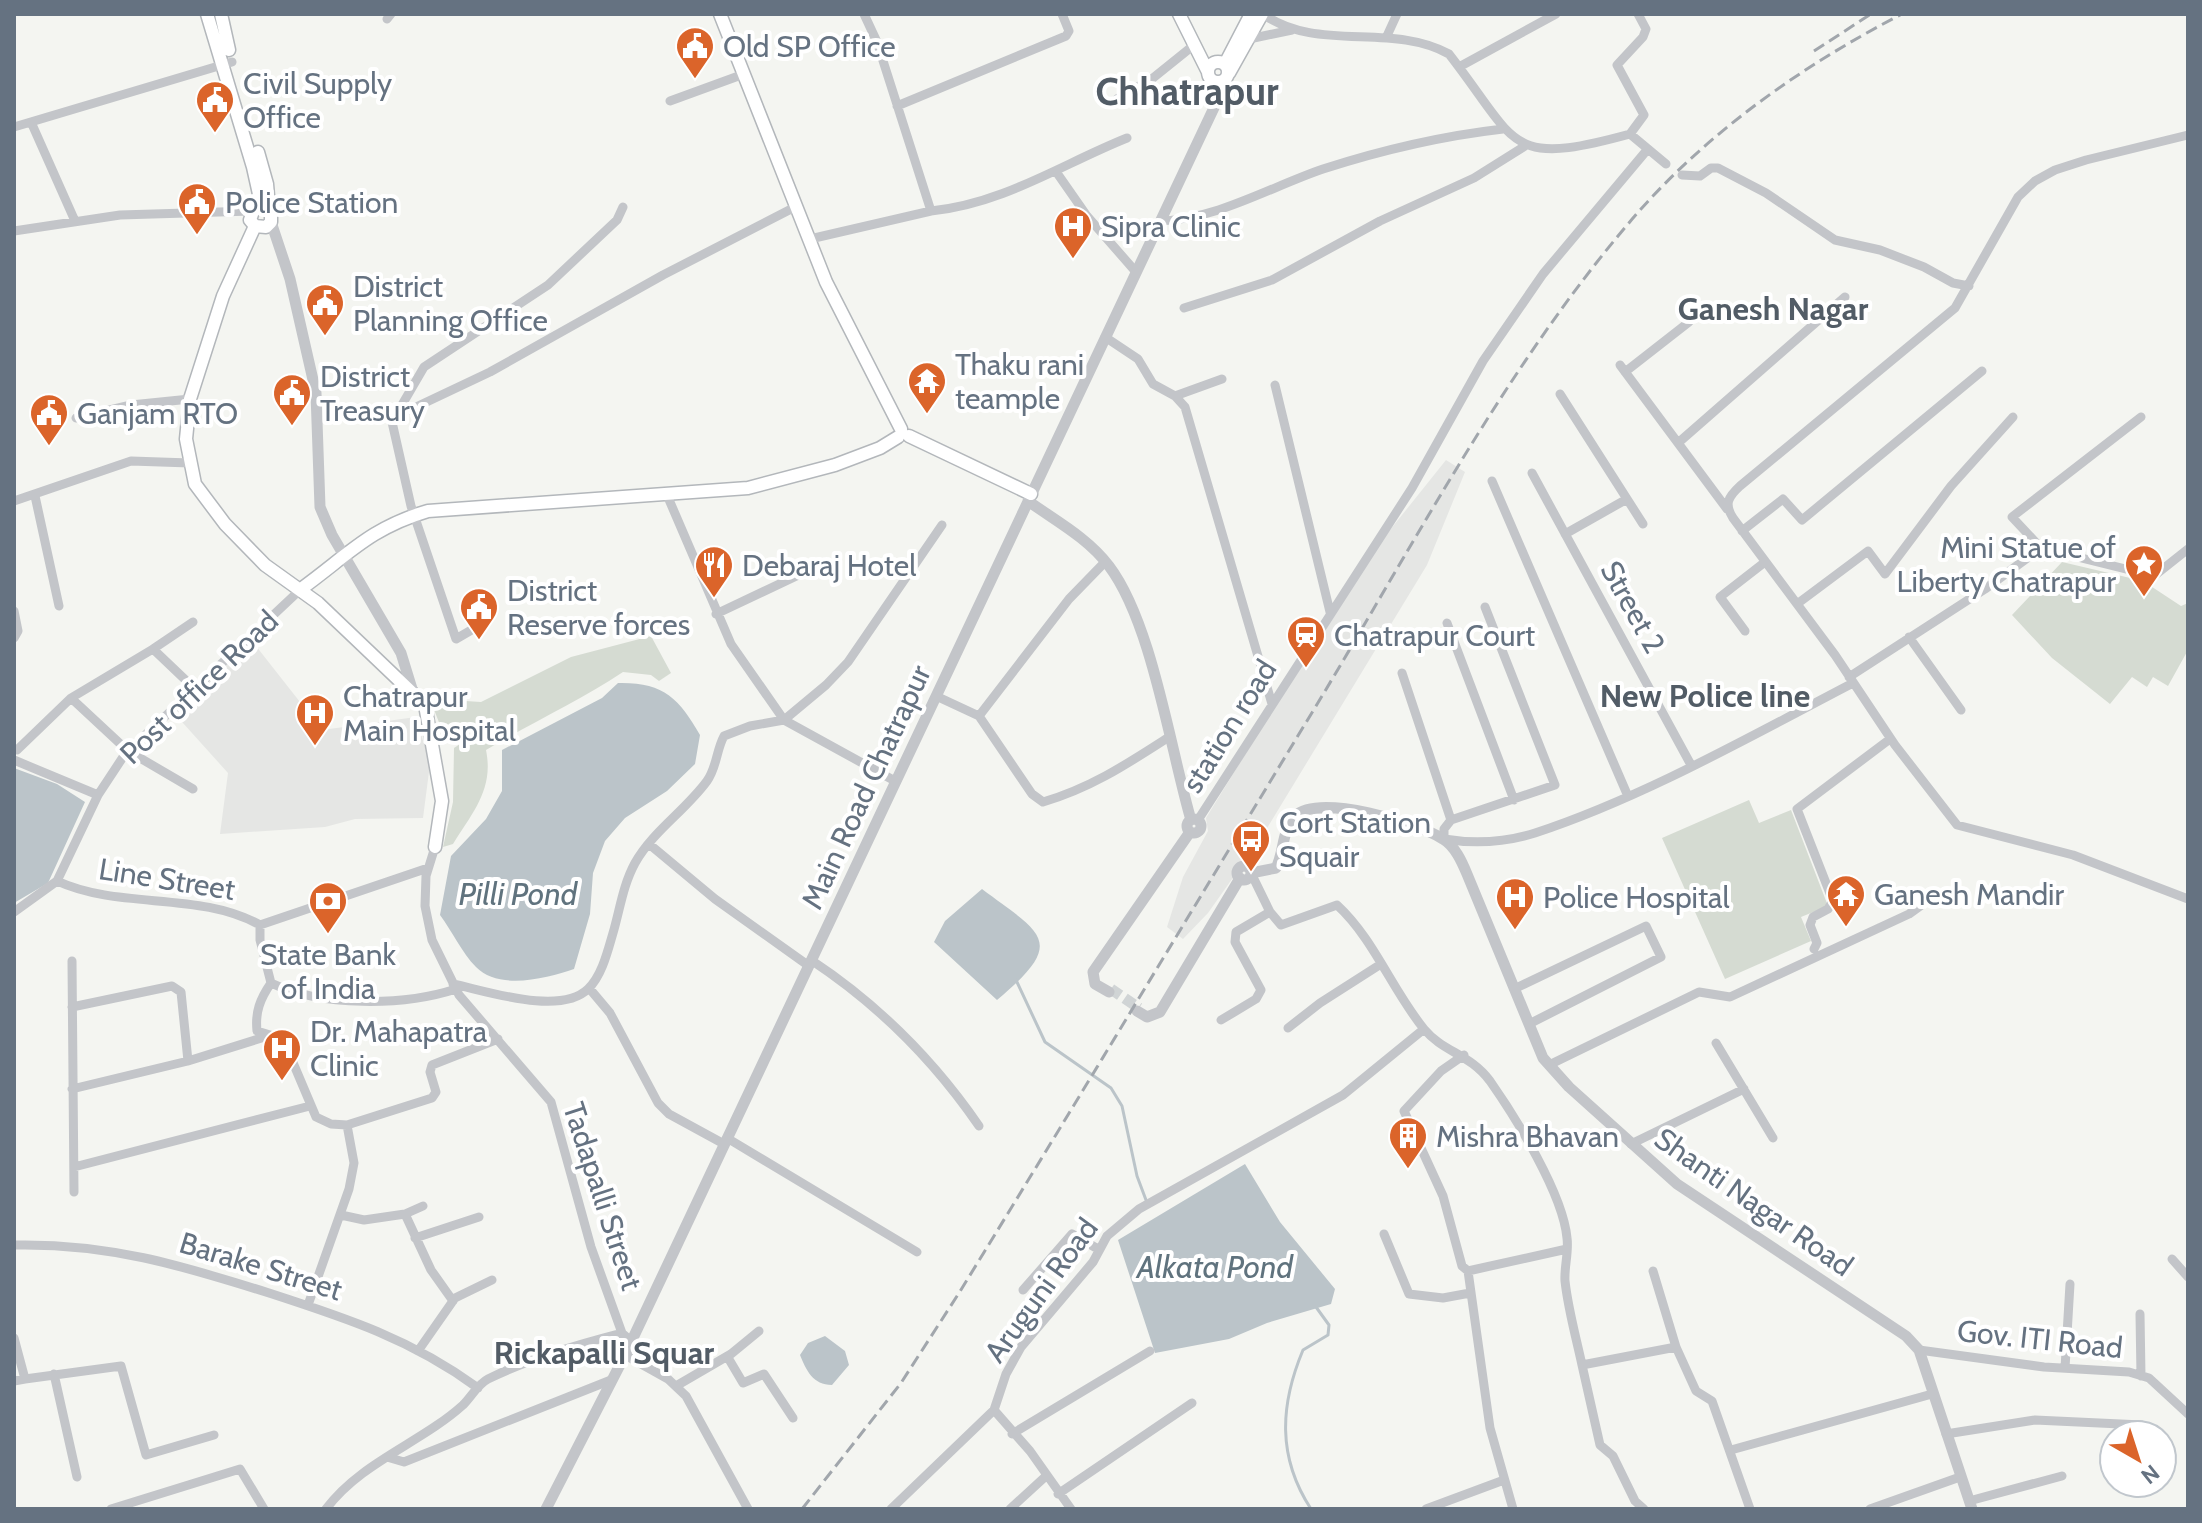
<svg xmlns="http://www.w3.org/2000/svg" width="2202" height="1523" viewBox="0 0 2202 1523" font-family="Cabin,sans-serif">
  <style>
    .built { fill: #e5e6e4 }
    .green { fill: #d5dbd2 }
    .water { fill: #bbc4c9 }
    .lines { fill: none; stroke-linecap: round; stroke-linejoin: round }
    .stream { stroke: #bbc4c9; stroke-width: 3 }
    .tertiary-tunnel { stroke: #d0d4d5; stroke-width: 11; stroke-dasharray: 11 5.5; stroke-linecap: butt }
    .secondary-casing { stroke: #b3b7bb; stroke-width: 15 }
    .minor { stroke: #c3c5c9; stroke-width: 9 }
    .tertiary { stroke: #c3c5c9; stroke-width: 11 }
    .secondary { stroke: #fff; stroke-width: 12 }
    .rail { stroke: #a1a6ac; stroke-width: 3; stroke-dasharray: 12 6; stroke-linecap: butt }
    .labels { text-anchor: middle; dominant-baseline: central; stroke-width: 8; stroke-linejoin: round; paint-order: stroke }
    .poi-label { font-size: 30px; fill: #657281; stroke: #fff; text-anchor: start }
    .street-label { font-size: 30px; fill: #657281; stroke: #fff }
    .neighbourhood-label { font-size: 32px; font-weight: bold; fill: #525c66; stroke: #fff }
    .water-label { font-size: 32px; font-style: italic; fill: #60737e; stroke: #fff }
    .district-label { font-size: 38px; font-weight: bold; fill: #525c66; stroke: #fff }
  </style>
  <rect width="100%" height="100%" fill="#f4f5f1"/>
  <path class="built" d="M1446 460 1465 472 1427 565 1261 838 1208 913 1183 939 1167 927 1183 877 1208 831 1206 818 1298 668 1386 535Z
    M252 641 322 730 416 717 430 764 423 818 355 819 325 827 220 834 228 773 174 713Z"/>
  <path class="green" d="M2062 562 2143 581 2181 606 2188 603V650L2168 686 2153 677 2147 687 2132 677 2110 704 2052 658 2012 615Z
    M651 636 671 673 659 681 651 675 623 672C579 701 531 723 486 750 494 789 473 812 453 844L443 847 453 802 454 748 460 744 451 727 442 730 433 707 450 700 481 702 571 657Z
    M1749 800 1759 823 1791 810 1828 906 1801 917 1811 941 1725 979 1662 838Z"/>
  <path class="water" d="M618 683C663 682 679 698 700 735L695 764 667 791 625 818 605 841 593 873 590 914 574 969C548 978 499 991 476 967 462 953 452 931 440 915L451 856 486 819 502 791V750L602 698Z
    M14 768 57 784 85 802 48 883 14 903Z
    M982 889C1042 934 1068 941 997 1000L934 942 945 921Z
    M1245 1164 1280 1222 1335 1289 1331 1304 1267 1323 1229 1339 1155 1353 1118 1240Z
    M825 1336 845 1351 849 1365 832 1385C813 1385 806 1370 800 1355L808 1343Z"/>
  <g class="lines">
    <path class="stream" d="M1016 980 1045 1042 1111 1088 1122 1106 1137 1176 1146 1200
      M1311 1509C1277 1457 1280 1405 1303 1350L1328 1335 1329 1325 1316 1307"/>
    <path class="tertiary-tunnel" d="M1111 989 1139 1008"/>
    <g class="secondary-casing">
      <path id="secondary" d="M207 14 253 167 259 194 250 220 255 226 266 227 271 222V211L263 205 256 207
        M221 14 229 50
        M720 14 826 282 901 429
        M1179 14 1208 72
        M1208 72a10 10 0 1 1 20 0a10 10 0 1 1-20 0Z
        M1225 64 1251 14
        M1229 73 1262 14
        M258 152 267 184 269 208
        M255 226 223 296 190 399 186 439 195 484 225 524 265 565 318 603 425 705 442 801 435 847
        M909 436 1031 494
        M301 589C348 555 370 528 428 511L748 488 835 465 880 448 898 437"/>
    </g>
    <path class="minor" d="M1263 14C1317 53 1392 22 1449 54 1519 144 1506 168 1630 134L1666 164
      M387 19 391 14
      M1386 38 1397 14
      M1249 39 1292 30
      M1459 67 1556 14
      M1117 99 1153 78 1194 45
      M670 101 744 74
      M897 106 1066 36 1069 31 1062 14
      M31 122 75 221
      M14 127 232 62
      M1630 134 1644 115 1617 65 1643 37 1646 29 1638 14
      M2188 135 2086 160 2055 170 2035 181 2018 197 1955 308 1740 486C1728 497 1724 504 1733 518L1835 655 1895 745 1957 825 2073 855 2188 899
      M1057 173 1087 216 1136 272
      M1682 175 1700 176 1711 168H1718L1766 193 1835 240 1880 250 1924 267 1953 283 1969 286
      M931 211C1003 204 1062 164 1127 138
      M1160 221C1218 219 1270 187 1323 169 1382 150 1442 136 1503 129
      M14 231 120 215 252 211
      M810 239 931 211 877 42 864 14
      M1184 308 1272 280 1380 221 1474 178 1525 146
      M1105 337 1138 359 1153 384 1175 396 1185 407 1272 704
      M1620 365 1727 509
      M1625 372 1689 322
      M1275 385 1330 612
      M1560 394 1643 524
      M1175 396 1222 379
      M397 416 490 372 663 275 797 206
      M76 418 131 405 190 399
      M1678 443 1845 297
      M1532 473 1691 765
      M1492 481 1627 794
      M667 495 731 644 784 720 895 781
      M35 496 59 606
      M14 501 131 461 190 463
      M1742 531 1783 499 1802 520 1982 371
      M1565 534 1627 499
      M2041 548 2012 517 2141 417
      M1797 604 1868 551 1885 574 1951 486 2013 417
      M1485 607 1555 785 1451 820 1444 829V839C1474 844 1506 842 1535 833 1642 798 1753 735 1853 683
      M14 611 18 631 14 638
      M716 614 826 562
      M1447 623 1514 800
      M480 625 456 639 411 506 392 422 424 367 548 285 617 220 623 207
      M1745 631 1720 597 1765 562
      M1909 637 1961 710
      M153 649 193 622
      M1402 673 1451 820
      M1849 677 1985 589 2041 548 2154 576 2188 549
      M936 696 979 716 1032 794 1043 802C1091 788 1127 764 1169 737
      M71 698 128 751 193 789
      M979 716 1069 599 1105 562
      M17 750 71 698 153 649 195 689
      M14 760 98 795
      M1198 820 1412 488 1483 361 1543 274 1647 150
      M649 844 715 899 809 966
      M435 847 426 876 425 906 432 940 459 995 551 1102 591 1247 622 1333 631 1341
      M1251 873 1270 912 1281 925 1337 905C1374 939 1392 990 1424 1029 1443 1052 1470 1054 1490 1081 1516 1118 1563 1194 1567 1238 1569 1252 1564 1267 1565 1281 1568 1309 1576 1337 1582 1365L1676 1347 1696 1391 1712 1401 1750 1509
      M57 881C120 910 200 891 260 925V940L271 983C321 1007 404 1006 456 989
      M14 912 57 881 98 795 125 754 301 589
      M260 925 428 868
      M1814 949 1817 943 1810 925 1813 917 1828 909 1833 901 1797 809 1890 739
      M811 960C879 1005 933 1059 979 1126
      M72 961 74 1192
      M271 983C260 999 255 1012 257 1031L283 1039 316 1117 331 1124 347 1125 354 1163 349 1189 308 1305
      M453 984C487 991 560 1016 588 989 602 976 608 950 613 933 620 909 623 885 635 863 653 831 685 811 707 781 717 767 716 751 724 736L750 726 784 720 826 685 848 662 942 525
      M589 988 610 1013 658 1103 669 1114 724 1144
      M1514 989 1646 926 1661 957 1529 1024
      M72 1007 172 986 181 992 188 1061
      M1221 1020 1256 999 1261 990 1235 942 1236 932 1270 912
      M1288 1028 1320 1003 1381 964
      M1716 1043 1773 1138
      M1464 1055 1441 1071 1404 1111 1443 1196 1462 1266 1468 1271
      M1549 1065 1699 992 1730 997 1909 914 1927 901
      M72 1089 188 1061 268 1036
      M347 1125 432 1098 436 1092 430 1072 432 1065 498 1039
      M727 1138 917 1252
      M1631 1144 1744 1089
      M74 1167 310 1106
      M405 1214 423 1206
      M341 1215 364 1220 405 1214 431 1270 453 1301
      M1384 1234 1409 1294 1443 1298 1470 1293
      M415 1238 479 1217
      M14 1245C108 1243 180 1265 269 1293 346 1318 411 1339 478 1388
      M2172 1259 2188 1277
      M1653 1271 1676 1347
      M1023 1290 1072 1234 1098 1249
      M2140 1314 2141 1376
      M14 1338 25 1379 14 1381
      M1919 1350 2044 1367 2129 1372 2149 1378 2188 1414
      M418 1351 455 1298 492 1280
      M625 1355 668 1379 686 1396 748 1509
      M727 1356 743 1383 764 1374 793 1418
      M1582 1365 1600 1445 1613 1456 1635 1501 1644 1509
      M2065 1368 2070 1284
      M54 1374 77 1477
      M25 1379 121 1366 146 1455 214 1435
      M676 1386 731 1354 759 1331
      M994 1410 1030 1451 1071 1509
      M1012 1434 1150 1351
      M1946 1434 2035 1420 2142 1425
      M1731 1450 1932 1394
      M387 1457 404 1462 611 1380
      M1058 1494 1192 1403
      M1969 1501 2062 1476
      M111 1509 240 1469 264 1509
      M326 1509C361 1462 421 1443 463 1405 471 1397 478 1384 488 1379 531 1358 576 1345 622 1333
      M891 1509 994 1410 1006 1374 1021 1347 1093 1262 1107 1236 1139 1209 1343 1095 1424 1029
      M1010 1509 1046 1476
      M1426 1509 1504 1480
      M1513 1509 1490 1428 1468 1271 1567 1249
      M1870 1509 1960 1477"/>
    <path class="tertiary" d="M271 222 290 279 316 393 320 507 332 535 401 653 413 692
      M1028 501C1056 521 1088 538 1109 566 1152 623 1170 748 1191 820
      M1187 826a7 7 0 1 1 14 0a7 7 0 1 1-14 0Z
      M1237 873a7 7 0 1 1 14 0a7 7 0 1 1-14 0Z
      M1251 873 1276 868C1284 853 1282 829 1295 816 1319 793 1418 823 1443 839 1455 846 1462 862 1467 874L1543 1058 1569 1087 1677 1184 1906 1336 1919 1350 1972 1509
      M1109 992 1095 984 1093 972 1190 832
      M1137 1011 1147 1017 1160 1012 1240 878
      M546 1509 625 1355 1220 95 1223 81"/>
    <use href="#secondary" class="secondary"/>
    <path class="rail" d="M1814 51 1871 14
      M802 1509 901 1383 959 1293C1079 1098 1197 902 1316 706 1414 544 1505 369 1628 224 1702 136 1801 66 1902 14"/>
  </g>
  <defs>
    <g id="civic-pin" transform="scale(2)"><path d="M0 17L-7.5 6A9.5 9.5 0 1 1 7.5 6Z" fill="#db642a" stroke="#fff"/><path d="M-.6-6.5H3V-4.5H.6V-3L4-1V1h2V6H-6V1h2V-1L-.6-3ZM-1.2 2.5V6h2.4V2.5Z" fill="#fff"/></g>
    <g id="hospital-pin" transform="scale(2)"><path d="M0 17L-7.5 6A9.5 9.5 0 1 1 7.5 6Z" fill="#db642a" stroke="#fff"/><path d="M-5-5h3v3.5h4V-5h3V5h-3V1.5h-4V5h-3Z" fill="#fff"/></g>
    <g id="temple-pin" transform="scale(2)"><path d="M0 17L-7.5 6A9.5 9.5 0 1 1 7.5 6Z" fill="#db642a" stroke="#fff"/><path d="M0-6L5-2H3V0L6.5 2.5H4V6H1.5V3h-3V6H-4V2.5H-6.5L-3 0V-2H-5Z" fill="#fff"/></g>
    <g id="sight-pin" transform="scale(2)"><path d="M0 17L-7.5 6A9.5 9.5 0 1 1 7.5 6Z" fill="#db642a" stroke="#fff"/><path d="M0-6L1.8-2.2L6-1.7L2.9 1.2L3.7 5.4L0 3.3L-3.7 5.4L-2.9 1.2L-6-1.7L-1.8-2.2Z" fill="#fff"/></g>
    <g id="restaurant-pin" transform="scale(2)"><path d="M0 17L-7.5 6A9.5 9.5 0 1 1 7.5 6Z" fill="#db642a" stroke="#fff"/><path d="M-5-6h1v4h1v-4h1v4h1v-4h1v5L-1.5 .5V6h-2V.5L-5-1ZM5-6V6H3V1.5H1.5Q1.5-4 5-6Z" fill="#fff"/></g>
    <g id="station-pin" transform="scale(2)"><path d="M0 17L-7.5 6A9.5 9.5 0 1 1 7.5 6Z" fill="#db642a" stroke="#fff"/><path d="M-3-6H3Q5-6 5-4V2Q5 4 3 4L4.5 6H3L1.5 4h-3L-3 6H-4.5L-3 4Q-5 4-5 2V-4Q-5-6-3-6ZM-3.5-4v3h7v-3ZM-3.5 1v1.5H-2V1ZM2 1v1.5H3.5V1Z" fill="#fff"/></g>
    <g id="bus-pin" transform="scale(2)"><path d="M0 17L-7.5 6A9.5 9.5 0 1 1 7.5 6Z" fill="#db642a" stroke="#fff"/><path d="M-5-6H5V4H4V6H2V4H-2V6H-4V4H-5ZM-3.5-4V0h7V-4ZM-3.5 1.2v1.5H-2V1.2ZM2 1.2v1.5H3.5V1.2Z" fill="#fff"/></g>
    <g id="bank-pin" transform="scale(2)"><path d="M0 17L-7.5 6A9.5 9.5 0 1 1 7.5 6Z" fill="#db642a" stroke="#fff"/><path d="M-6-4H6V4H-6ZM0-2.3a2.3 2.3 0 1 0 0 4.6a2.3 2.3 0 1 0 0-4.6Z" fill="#fff"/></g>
    <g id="building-pin" transform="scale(2)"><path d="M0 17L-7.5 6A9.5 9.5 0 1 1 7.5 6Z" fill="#db642a" stroke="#fff"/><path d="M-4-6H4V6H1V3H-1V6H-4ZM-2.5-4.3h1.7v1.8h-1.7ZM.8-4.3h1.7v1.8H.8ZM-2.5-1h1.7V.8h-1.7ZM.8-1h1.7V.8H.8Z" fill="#fff"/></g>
  </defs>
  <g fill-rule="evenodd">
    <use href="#civic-pin" x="695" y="46"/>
    <use href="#civic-pin" x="215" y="100"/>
    <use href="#civic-pin" x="197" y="202"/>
    <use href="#hospital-pin" x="1073" y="226"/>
    <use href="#civic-pin" x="325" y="303"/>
    <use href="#temple-pin" x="927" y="381"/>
    <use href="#civic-pin" x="292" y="393"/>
    <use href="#civic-pin" x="49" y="413"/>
    <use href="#sight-pin" x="2144" y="564"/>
    <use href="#restaurant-pin" x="714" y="565"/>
    <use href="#civic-pin" x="479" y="607"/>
    <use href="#station-pin" x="1306" y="635"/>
    <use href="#hospital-pin" x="315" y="713"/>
    <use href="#bus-pin" x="1251" y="839"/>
    <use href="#temple-pin" x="1846" y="894"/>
    <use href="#hospital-pin" x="1515" y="897"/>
    <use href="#bank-pin" x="328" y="901"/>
    <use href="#hospital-pin" x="282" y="1048"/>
    <use href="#building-pin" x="1408" y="1136"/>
  </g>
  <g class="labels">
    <g class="poi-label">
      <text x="723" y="46">Old SP Office</text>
      <text x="243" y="83">Civil Supply<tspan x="243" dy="34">Office</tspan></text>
      <text x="225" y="202">Police Station</text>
      <text x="1101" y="226">Sipra Clinic</text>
      <text x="353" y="286">District<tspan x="353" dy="34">Planning Office</tspan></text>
      <text x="955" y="364">Thaku rani<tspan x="955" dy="34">teample</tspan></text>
      <text x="320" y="376">District<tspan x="320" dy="34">Treasury</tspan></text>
      <text x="77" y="413">Ganjam RTO</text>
      <text x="2116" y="547" text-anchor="end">Mini Statue of<tspan x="2116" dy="34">Liberty Chatrapur</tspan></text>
      <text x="742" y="565">Debaraj Hotel</text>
      <text x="507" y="590">District<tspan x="507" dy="34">Reserve forces</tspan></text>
      <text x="1334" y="635">Chatrapur Court</text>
      <text x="343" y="696">Chatrapur<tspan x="343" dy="34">Main Hospital</tspan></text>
      <text x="1279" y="822">Cort Station<tspan x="1279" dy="34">Squair</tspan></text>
      <text x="1874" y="894">Ganesh Mandir</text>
      <text x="1543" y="897">Police Hospital</text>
      <text x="328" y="954" text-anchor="middle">State Bank<tspan x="328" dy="34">of India</tspan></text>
      <text x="310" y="1031">Dr. Mahapatra<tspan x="310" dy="34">Clinic</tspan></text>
      <text x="1436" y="1136">Mishra Bhavan</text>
    </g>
    <g class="street-label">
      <text transform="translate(1633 607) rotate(61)">Street 2</text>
      <text transform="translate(199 687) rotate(-44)">Post office Road</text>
      <text transform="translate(1229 726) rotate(-58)">station road</text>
      <text transform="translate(866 787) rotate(-65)">Main Road Chatrapur</text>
      <text transform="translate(167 879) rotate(9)">Line Street</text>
      <text transform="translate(603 1196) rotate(72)">Tadapalli Street</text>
      <text transform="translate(1754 1202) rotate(35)">Shanti Nagar Road</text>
      <text transform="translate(261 1266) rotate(17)">Barake Street</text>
      <text transform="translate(1041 1290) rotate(-54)">Aruguni Road</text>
      <text transform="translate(2040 1339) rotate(6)">Gov. ITI Road</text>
    </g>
    <g class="neighbourhood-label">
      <text x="1773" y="308">Ganesh Nagar</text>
      <text x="1705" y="695">New Police line</text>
      <text x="604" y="1352">Rickapalli Squar</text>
    </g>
    <g class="water-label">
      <text x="518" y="893">Pilli Pond</text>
      <text x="1215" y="1266">Alkata Pond</text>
    </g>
    <g class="district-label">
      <text x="1187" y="91">Chhatrapur</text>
    </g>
  </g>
  <rect width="2202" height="1523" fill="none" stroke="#657281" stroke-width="32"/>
  <g transform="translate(2138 1459) rotate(141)"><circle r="38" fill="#ffffff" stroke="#c1c7cd" stroke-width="2"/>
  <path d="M0-6L14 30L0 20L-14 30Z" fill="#db642a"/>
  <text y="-12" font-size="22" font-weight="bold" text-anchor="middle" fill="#657281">N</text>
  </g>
</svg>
